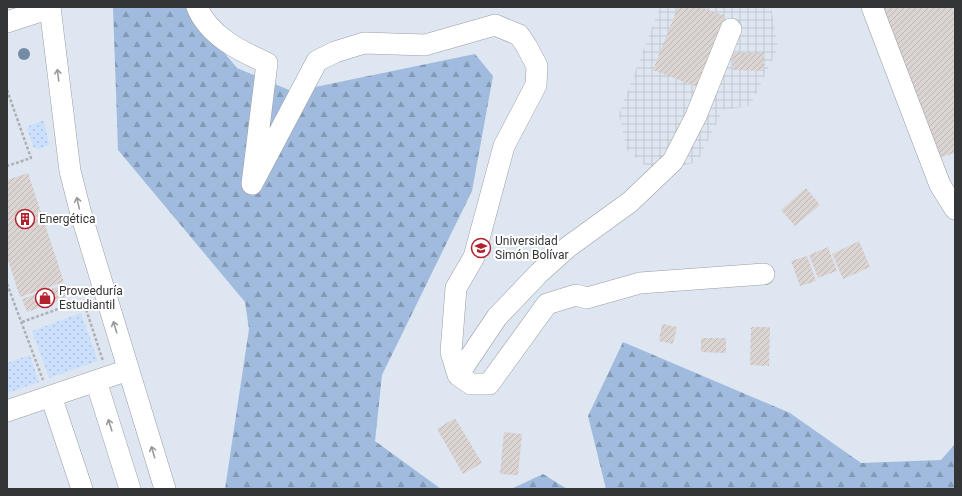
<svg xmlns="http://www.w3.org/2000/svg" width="962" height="496" viewBox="0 0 962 496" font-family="Roboto,sans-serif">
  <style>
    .built { fill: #dee6f1 }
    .industrial { fill: url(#industrial-grid) }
    .forest { fill: url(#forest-firs) }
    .garden { fill: url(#garden-dots) }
    .building { fill: url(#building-hatch) }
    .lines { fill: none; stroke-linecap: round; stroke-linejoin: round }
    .minor-casing { stroke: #9b9ea3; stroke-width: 22 }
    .path { stroke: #adb0b4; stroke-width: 2.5; stroke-dasharray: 3 2; stroke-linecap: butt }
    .minor { stroke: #fff; stroke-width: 21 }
    .tree { fill: #748ba6 }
    .oneway { stroke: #9a9a9b }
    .labels { text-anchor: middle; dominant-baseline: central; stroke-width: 4; stroke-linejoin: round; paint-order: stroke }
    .poi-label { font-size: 12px; fill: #343537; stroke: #fff; text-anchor: start }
  </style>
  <defs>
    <pattern id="industrial-grid" width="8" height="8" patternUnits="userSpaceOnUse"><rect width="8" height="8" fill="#dee6f1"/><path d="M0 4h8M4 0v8" fill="none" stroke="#bfc6cf"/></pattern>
    <pattern id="forest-firs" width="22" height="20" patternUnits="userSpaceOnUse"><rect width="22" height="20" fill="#a0bbde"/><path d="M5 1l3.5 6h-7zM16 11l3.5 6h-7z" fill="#8399b5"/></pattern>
    <pattern id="garden-dots" width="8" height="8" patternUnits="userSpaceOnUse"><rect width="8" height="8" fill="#cae0fc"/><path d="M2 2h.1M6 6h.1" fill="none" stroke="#aec1d9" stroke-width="1.8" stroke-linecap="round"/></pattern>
    <pattern id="building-hatch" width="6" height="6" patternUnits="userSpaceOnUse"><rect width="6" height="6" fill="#dbd4d3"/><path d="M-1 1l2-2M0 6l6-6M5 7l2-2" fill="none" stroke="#bdb7b6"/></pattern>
  </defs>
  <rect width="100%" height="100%" fill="#eef2f7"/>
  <path class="built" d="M7 7H955V489H7Z"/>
  <path class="industrial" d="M660 7H771L778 48 750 106 723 110 697 162 654 173 627 150 619 114Z"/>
  <path class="forest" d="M113 7H186L237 68 289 90 315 87 475 54 493 76 472 191 382 375 375 441 441 489H225L249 329 245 302 118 150Z
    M623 342 790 413 861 463 941 460 955 444V489H606L588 416Z
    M543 474 567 489H511Z"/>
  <path class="garden" d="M44 120 49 145 38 149 34 148 27 129 29 126Z
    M81 313 98 361 49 378 32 331Z
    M30 355 39 382 7 393V363Z"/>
  <path class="building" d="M678 7H701L725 16 700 88 653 70Z
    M882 7H955V153L938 158Z
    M733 53H764V71L733 70Z
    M28 173 64 282 20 297 7 257V180Z
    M806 188 820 205 795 226 781 210Z
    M859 241 870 267 843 279 832 254Z
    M828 247 837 271 818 278 809 255Z
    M807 256 816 281 800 286 791 261Z
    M63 285 67 297 27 312 22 299Z
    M662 324 677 327 673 344 659 341Z
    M751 327H770L769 366 750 365Z
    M701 338H726V353L701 352Z
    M455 418 482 463 463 474 437 429Z
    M504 432 522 434 518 475 500 474Z"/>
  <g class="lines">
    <g class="minor-casing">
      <path id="minor" d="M50 7 70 171 81 214 165 489
        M197 7C209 36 240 51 267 63L252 184 317 61 335 52 364 43 425 45 495 25 519 35 527 47 537 66 536 85 504 146 474 257 456 288 451 352 458 375 471 384H489L547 304 576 295 587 298 640 283 764 274
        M872 7 940 185 955 209
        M7 22 50 8
        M458 375 497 317 539 273 568 247 630 202 673 161 696 116 731 29
        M96 381 130 489
        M51 396 82 489
        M7 411 128 370"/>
    </g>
    <path class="path" d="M7 90 31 158 7 166
      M7 284 43 380
      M22 322 83 300 103 361"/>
    <use href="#minor" class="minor"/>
  </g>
  <circle class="tree" cx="24" cy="54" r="6"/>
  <defs><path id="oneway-shaft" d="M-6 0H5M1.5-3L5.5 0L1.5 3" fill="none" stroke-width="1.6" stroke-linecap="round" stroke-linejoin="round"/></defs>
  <g class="oneway">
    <use href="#oneway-shaft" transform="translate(58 75) rotate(-97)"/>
    <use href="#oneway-shaft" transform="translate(78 203) rotate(-103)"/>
    <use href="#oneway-shaft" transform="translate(115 327) rotate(-107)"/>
    <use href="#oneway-shaft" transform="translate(110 425) rotate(-108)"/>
    <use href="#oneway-shaft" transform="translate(153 452) rotate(-107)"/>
  </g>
  <defs>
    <g id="building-ring" transform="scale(1)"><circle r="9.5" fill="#fff" stroke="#b3212c" stroke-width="1.5"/><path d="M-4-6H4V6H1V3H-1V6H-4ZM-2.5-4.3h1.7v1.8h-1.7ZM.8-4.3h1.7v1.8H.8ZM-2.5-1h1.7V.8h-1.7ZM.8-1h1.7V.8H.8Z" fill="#b3212c"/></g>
    <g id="university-ring" transform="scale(1)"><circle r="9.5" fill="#fff" stroke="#b3212c" stroke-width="1.5"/><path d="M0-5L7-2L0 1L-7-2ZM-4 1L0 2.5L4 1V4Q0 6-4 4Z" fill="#b3212c"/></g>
    <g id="shop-ring" transform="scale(1)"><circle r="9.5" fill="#fff" stroke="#b3212c" stroke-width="1.5"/><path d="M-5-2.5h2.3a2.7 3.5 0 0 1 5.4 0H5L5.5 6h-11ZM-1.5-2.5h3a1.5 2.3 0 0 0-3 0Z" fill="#b3212c"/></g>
  </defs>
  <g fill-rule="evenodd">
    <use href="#building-ring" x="25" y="219"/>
    <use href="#university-ring" x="481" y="248"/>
    <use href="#shop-ring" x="45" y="298"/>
  </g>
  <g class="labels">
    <g class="poi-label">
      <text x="39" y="219">Energética</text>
      <text x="495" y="241">Universidad<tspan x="495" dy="14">Simón Bolívar</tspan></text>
      <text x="59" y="291">Proveeduría<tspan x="59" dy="14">Estudiantil</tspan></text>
    </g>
  </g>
  <rect width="962" height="496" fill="none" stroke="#343537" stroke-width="16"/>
</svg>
